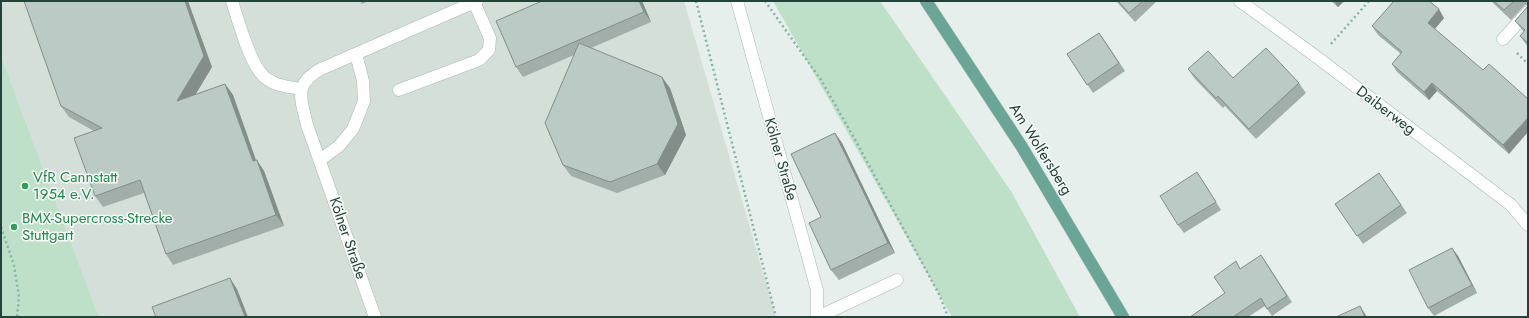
<svg xmlns="http://www.w3.org/2000/svg" width="1529" height="318" viewBox="0 0 1529 318" font-family="Jost,sans-serif">
  <style>
    .built { fill: #d4dfda }
    .green { fill: #bfe0c8 }
    .lines { fill: none; stroke-linecap: round; stroke-linejoin: round }
    .minor-casing { stroke: #a8b8b2; stroke-width: 13 }
    .major-casing { stroke: #c2cac8; stroke-width: 13 }
    .path { stroke: #86b3a5; stroke-width: 2.5; stroke-dasharray: 2 3; stroke-linecap: butt }
    .minor { stroke: #fff; stroke-width: 12 }
    .major { stroke: #6aa596; stroke-width: 12 }
    .wall { fill: #a1aea9 }
    .shaded-wall { fill: #838d89 }
    .building { fill: #bbcac4; stroke: #838d89 }
    .leisure-dot { fill: #2e9e5b; stroke: #f7fbf9; stroke-width: 1.5 }
    .labels { text-anchor: middle; dominant-baseline: central; stroke-width: 3; stroke-linejoin: round; paint-order: stroke }
    .street-label { font-size: 15px; fill: #24423a; stroke: #f7fbf9 }
    .leisure-label { font-size: 15px; fill: #27864d; stroke: #f7fbf9; text-anchor: start }
  </style>
  <rect width="100%" height="100%" fill="#e6efeb"/>
  <path class="built" d="M1 1H684L776 317H99L1 56Z"/>
  <path class="green" d="M773 1H880L1011 191 1080 317H952Z
    M1 56 99 317H1Z"/>
  <g class="lines">
    <g class="minor-casing">
      <path id="minor" d="M232 1C238 20 248 57 260 72 269 85 287 87 302 89
        M737 1 817 290V317
        M1240 1 1318 58 1511 205 1528 225
        M1503 39 1528 12
        M399 90 479 60 489 50 490 38 474 2
        M320 160 339 146 353 129 364 101 363 81 356 54
        M375 317 307 125C301 99 293 84 321 69L477 1
        M818 317 897 280"/>
    </g>
    <g class="major-casing">
      <path id="major" d="M926 1 1022 147 1123 317"/>
    </g>
    <path class="path" d="M696 1 776 317
      M765 1 821 80 853 136 939 294 948 317
      M1331 44 1369 1
      M1517 53 1528 64
      M1 227 14 265 19 297 17 317"/>
    <use href="#minor" class="minor"/>
    <use href="#major" class="major"/>
  </g>
  <path class="wall" d="M360 1H369L362 4Z
    M642 1 651 22 591 48 670 88 686 135 665 175 617 193 571 176 563 165 574 55 523 77 516 67Z
    M1116 1H1157L1135 22Z
    M1331 1H1344L1338 7Z
    M1491 1H1528V5H1525L1511 20Z
    M1528 6V47L1520 36 1524 32 1515 21Z
    M1444 18 1435 29 1509 154 1437 91 1429 100 1397 72 1392 64 1401 54 1378 35 1372 26Z
    M1105 41 1125 71 1093 93 1067 54Z
    M212 67 195 95 225 84 233 95 256 160 264 171 284 226 173 265 166 254 144 193 103 207 95 196 94 131 69 117 61 106Z
    M1188 69 1233 78 1299 83 1306 93 1256 139 1225 106 1223 108 1195 79Z
    M835 133 842 143 895 253 839 280 831 270 821 217Z
    M1379 173 1407 213 1363 244 1335 204Z
    M1203 181 1221 210 1184 233 1178 225Z
    M1452 248 1458 256 1477 293 1434 316 1428 308Z
    M1266 262 1292 302 1272 316 1265 306 1248 317H1190L1225 293 1241 268Z"/>
  <path class="shaded-wall" d="M185 1H188L212 67 185 112 177 101Z
    M639 1H642L651 22 644 12Z
    M1334 1H1344L1338 7Z
    M1439 9 1444 18 1433 31 1428 23Z
    M662 77 670 88 686 135 665 175 657 164Z
    M1432 83 1437 91 1429 100 1424 92Z
    M225 84 233 95 260 172 253 161Z
    M1528 118V132L1509 154 1503 145Z
    M835 133 842 143 895 253 888 243Z
    M257 160 264 171 284 226 276 215Z
    M1452 248 1458 256 1477 293 1472 285Z
    M230 278 237 289 248 317H245Z
    M1360 306 1367 317H1365Z"/>
  <path class="building" d="M24 1H185L204 56 177 101 225 84 253 161 257 160 276 215 166 254 140 180 95 196 74 138 102 128 61 106Z
    M542 1H639L644 12 516 67 496 21Z
    M1118 1H1143L1129 13Z
    M1394 1H1429L1439 9 1428 23 1483 70 1489 64 1528 99V118L1503 145 1432 83 1424 92 1392 64 1402 52 1372 26Z
    M1494 1H1514L1504 10Z
    M1528 6V43L1520 36 1525 30 1515 21Z
    M1099 33 1119 63 1087 85 1067 54Z
    M579 43 662 77 678 124 657 164 610 182 563 165 545 123Z
    M1266 48 1299 83 1249 129 1218 96 1216 98 1188 69 1208 51 1233 78Z
    M835 133 888 243 831 270 809 223 821 217 791 154Z
    M1197 172 1216 202 1178 225 1160 196Z
    M1379 173 1401 205 1357 236 1335 204Z
    M1452 248 1472 285 1428 308 1409 270Z
    M1261 255 1287 296 1267 309 1261 298 1233 317H1190L1225 293 1214 277 1236 261 1240 269Z
    M230 278 245 317H156L152 307Z
    M1360 306 1365 317H1336Z"/>
  <g class="leisure-dot">
    <circle cx="25" cy="186" r="4"/>
    <circle cx="14" cy="227" r="4"/>
  </g>
  <g class="labels">
    <g class="street-label">
      <text transform="translate(1386 110) rotate(37)">Daiberweg</text>
      <text transform="translate(1041 149) rotate(58)">Am Wolfersberg</text>
      <text transform="translate(781 159) rotate(74)">Kölner Straße</text>
      <text transform="translate(348 238) rotate(71)">Kölner Straße</text>
    </g>
    <g class="leisure-label">
      <text x="33" y="177">VfR Cannstatt<tspan x="33" dy="17">1954 e.V.</tspan></text>
      <text x="22" y="218">BMX-Supercross-Strecke<tspan x="22" dy="17">Stuttgart</tspan></text>
    </g>
  </g>
  <rect width="1529" height="318" fill="none" stroke="#24423a" stroke-width="4"/>
</svg>
